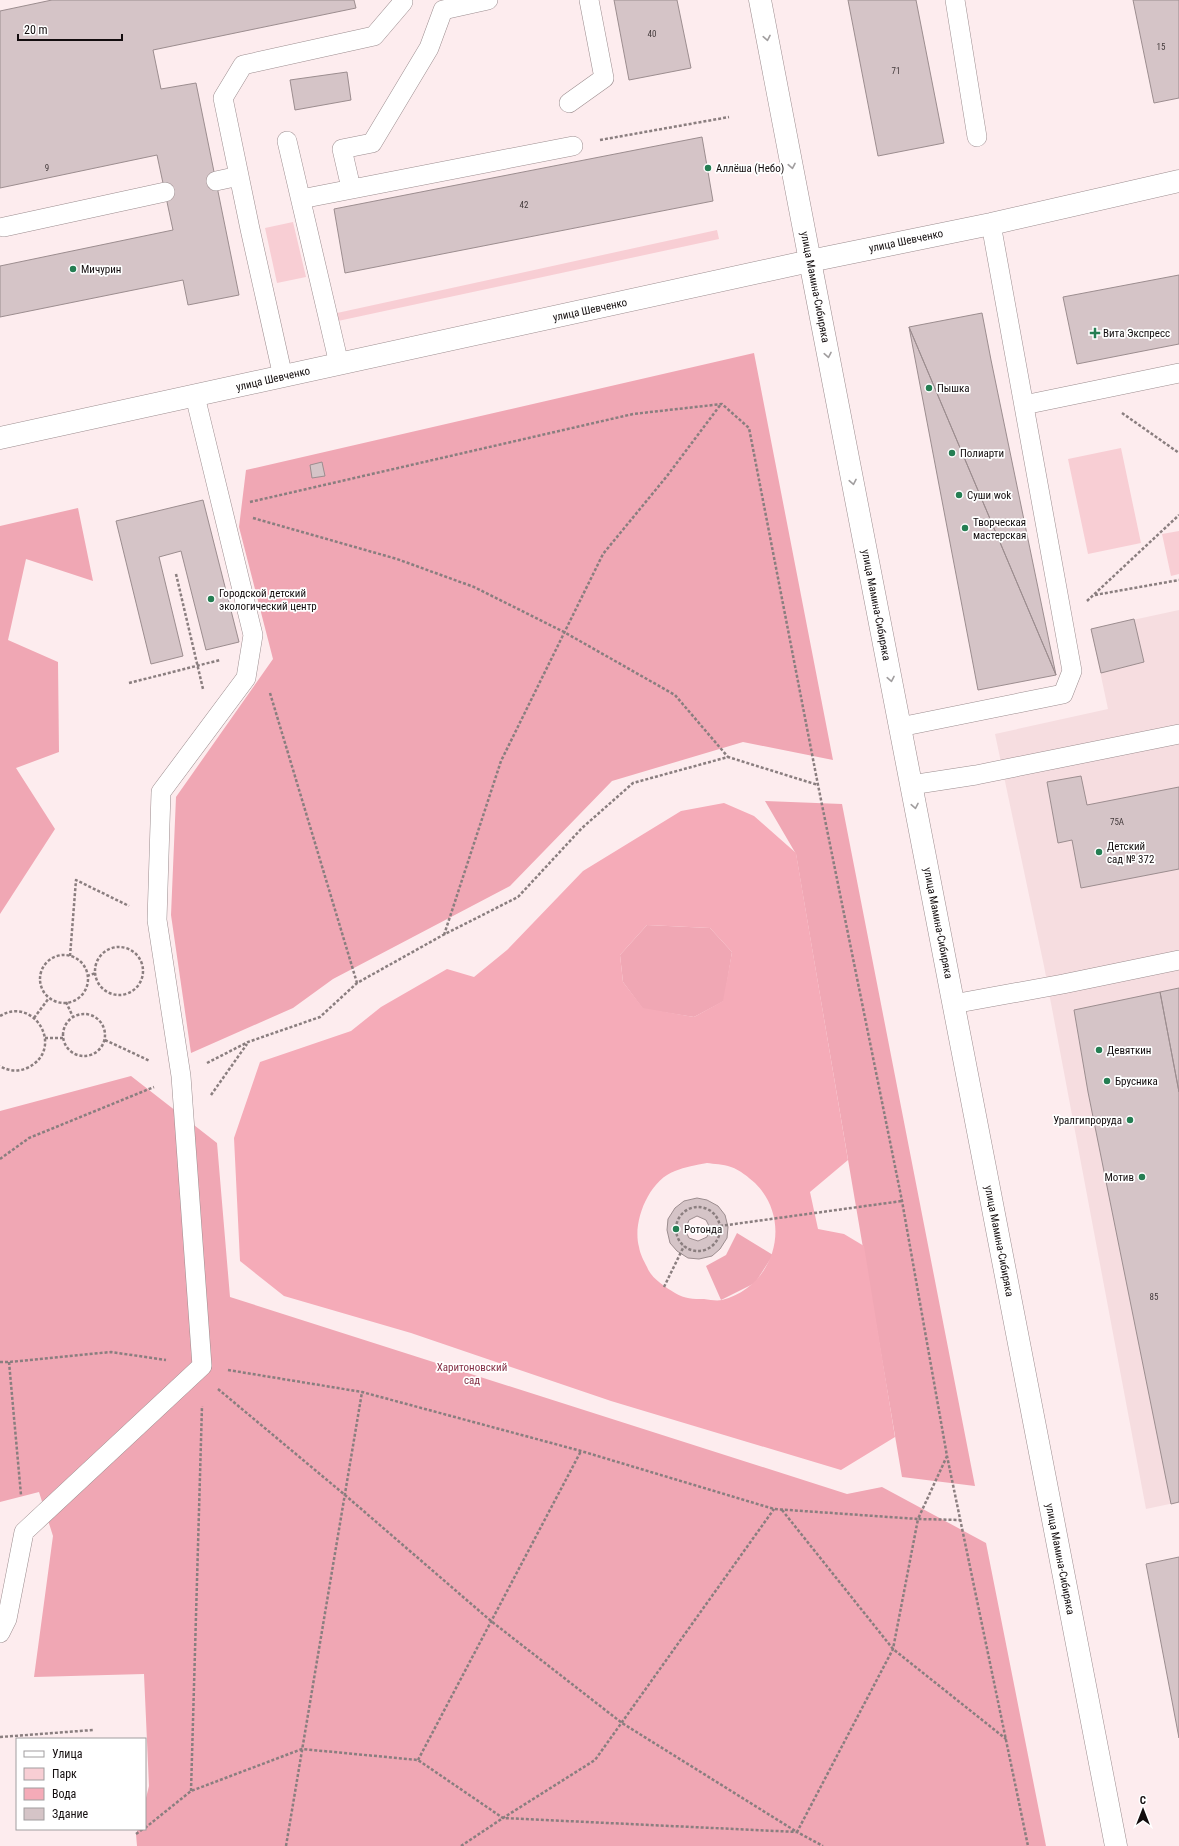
<svg xmlns="http://www.w3.org/2000/svg" width="1179" height="1846" viewBox="0 0 1179 1846" font-family="'Roboto Condensed',sans-serif">
  <style>
    .built { fill: #f6dde0 }
    .green { fill: #f8ced4 }
    .forest { fill: #f0a7b4 }
    .water { fill: #f5abb8; fill-rule: evenodd }
    .building { fill: #d5c4c7; stroke: #9c8d8f; fill-rule: evenodd }
    .lines { fill: none; stroke-linecap: round; stroke-linejoin: round }
    .service-casing { stroke: #9c8d8f; stroke-width: 20 }
    .tertiary-casing { stroke: #9c8d8f; stroke-width: 23 }
    .secondary-casing { stroke: #9c8d8f; stroke-width: 23 }
    .path { stroke: #8a7e7f; stroke-width: 2.5; stroke-dasharray: 3 2; stroke-linecap: butt }
    .service { stroke: #fff; stroke-width: 19 }
    .tertiary { stroke: #fff; stroke-width: 22 }
    .secondary { stroke: #fff; stroke-width: 22 }
    .oneway { stroke: #a19e9f }
    .poi-dot { fill: #257e53; stroke: #fff; stroke-width: 1.5 }
    .labels { text-anchor: middle; dominant-baseline: central; stroke-width: 3.5; stroke-linejoin: round; paint-order: stroke }
    .number-label { font-size: 9px; fill: #443b3c }
    .poi-label { font-size: 11px; fill: #130d0e; stroke: #fff; text-anchor: start }
    .street-label { font-size: 11px; fill: #130d0e; stroke: #fff }
    .park-label { font-size: 11px; fill: #842f45; stroke: #fff }
  </style>
  <rect width="100%" height="100%" fill="#fdecee"/>
  <path class="built" d="M1179 610V1502L1146 1509 1044 966 995 734 1108 709 1091 629Z"/>
  <path class="green" d="M293 222 306 277 277 283 265 228Z
    M717 230 719 239 338 321 337 313Z
    M1121 448 1141 543 1088 554 1068 459Z
    M1179 531V574L1171 576 1162 534Z"/>
  <path class="forest" d="M754 353 833 760 743 742 612 781 510 886 333 979 293 1008 191 1053 171 915 176 797 273 659 239 527 246 470Z
    M78 508 93 581 26 559 8 640 58 662 59 752 16 768 55 829 0 914V526Z
    M765 801 842 804 975 1486 902 1477 796 854Z
    M647 925 710 928 732 952 724 1001 694 1017 643 1009 623 982 620 955Z
    M131 1076 217 1143 230 1297 847 1494 882 1487 986 1543 1046 1846H137L136 1834 138 1829H145V1802L149 1786 144 1674 34 1677 53 1536 39 1492 0 1502V1111Z
    M737 1233 773 1255 755 1283 721 1300 706 1266 726 1255Z"/>
  <path class="water" d="M724 803 754 816 796 853 848 1160 810 1192 818 1229 844 1234 864 1246 895 1437 841 1470 611 1401 411 1333 284 1296 240 1261 234 1138 260 1062 351 1031 381 1007 447 969 474 977 507 950 583 871 681 811ZM647 925 710 928 732 952 723 1001 694 1017 643 1008 623 982 620 955ZM707 1163C714 1164 723 1164 731 1167 740 1170 748 1177 755 1183 794 1222 774 1287 722 1300 717 1301 710 1300 704 1299 693 1299 685 1299 675 1293 665 1287 651 1278 647 1267 644 1261 640 1254 639 1247 632 1222 649 1180 675 1171 685 1167 696 1165 707 1163Z"/>
  <path class="building" d="M52 0H354L356 8 153 50 161 89 196 83 239 295 188 305 183 280 0 317V266L173 230 157 155 0 188V11Z
    M614 0H677L691 68 629 80Z
    M848 0H916L944 143 878 156Z
    M1133 0H1179V98L1154 103Z
    M347 72 351 100 295 110 290 80Z
    M702 137 713 201 345 273 334 209Z
    M1179 275V344L1077 364 1063 297Z
    M982 313 991 360 1056 675 909 327Z
    M909 327 1056 675 978 690Z
    M322 462 325 476 312 478 310 465Z
    M203 500 239 642 206 650 181 551 159 557 183 656 151 664 116 521Z
    M1134 619 1144 662 1101 673 1091 629Z
    M1081 776 1087 805 1179 787V869L1081 888 1072 840 1058 843 1047 782Z
    M1179 988V1092L1160 992Z
    M1160 992 1179 1092V1502L1171 1504 1088 1092 1074 1010Z
    M697 1198 707 1200 718 1206 725 1215 728 1227 727 1238 720 1249 712 1256 699 1259 688 1258 677 1251 670 1243 667 1230 668 1219 675 1208 684 1201ZM697 1216 706 1220 710 1228 707 1237 698 1241 689 1238 685 1230 689 1220Z
    M1179 1557V1738L1146 1564Z"/>
  <g class="lines">
    <g class="service-casing">
      <path id="service" d="M955 0 977 137
        M569 103 604 78 589 0
        M287 141 339 364
        M216 181 239 176
        M351 188 342 149 372 143 429 48 443 10 488 0
        M301 199 573 146
        M4 227 165 192
        M283 377 250 229 223 98 243 65 374 36 403 2
        M1024 405 1179 373
        M900 727 1063 694 1072 671 991 224
        M911 785 976 775 1179 734
        M953 1004 1063 984 1179 960
        M0 1633 7 1619 24 1532 202 1366 181 1076 157 920 161 792 246 678 253 635 195 396"/>
    </g>
    <g class="tertiary-casing">
      <path id="tertiary" d="M810 261 1116 1846"/>
    </g>
    <g class="secondary-casing">
      <path id="secondary" d="M760 0 810 261
        M0 438 810 261 991 224 1179 181"/>
    </g>
    <path class="path" d="M600 140 729 117
      M1122 413 1179 453
      M250 502 633 414 722 404 749 428 818 785 902 1201 947 1456 1028 1846
      M253 518 397 559 474 587 564 632 675 695 728 757
      M176 574 203 689
      M1095 595 1179 580
      M1087 601 1179 515
      M129 683 220 660
      M270 693 357 983
      M444 935 501 761 603 554 667 476 721 404
      M95 971a24 24 0 1 1 48 0a24 24 0 1 1-48 0Z
      M40 979a24 24 0 1 1 48 0a24 24 0 1 1-48 0Z
      M70 956 76 880 129 906
      M87 976 96 973
      M66 1002 73 1017
      M63 1035a21 21 0 1 1 42 0a21 21 0 1 1-42 0Z
      M0 1016C35 995 66 1050 27 1068 18 1072 8 1071 0 1066
      M34 1018 49 998
      M45 1038H63
      M105 1040 150 1061
      M207 1063 248 1042 320 1017 357 983 443 935 518 897 582 828 633 783 728 757 818 785
      M211 1095 247 1044
      M0 1159 29 1138 154 1087
      M676 1229a22 22 0 1 1 44 0a22 22 0 1 1-44 0Z
      M720 1226 902 1201
      M664 1287 684 1246
      M0 1362H9L111 1352 166 1360
      M9 1362 21 1495
      M228 1370 362 1392 581 1451 774 1509 918 1519 947 1456
      M218 1389 345 1495 491 1621 622 1723 797 1832 893 1649 918 1519 960 1520
      M782 1510 893 1649 1006 1739
      M0 1737 93 1730
      M418 1760 581 1451
      M191 1791 202 1406
      M145 1828 191 1791 302 1749 418 1760 503 1818 797 1832 823 1846
      M136 1834 143 1829
      M286 1846 362 1392
      M461 1846 503 1818 595 1760 774 1509"/>
    <use href="#service" class="service"/>
    <use href="#tertiary" class="tertiary"/>
    <use href="#secondary" class="secondary"/>
  </g>
  <defs><path id="oneway-chevron" d="M-2-3.5L2.5 0L-2 3.5" fill="none" stroke-width="1.6" stroke-linecap="round" stroke-linejoin="round"/></defs>
  <g class="oneway">
    <use href="#oneway-chevron" transform="translate(767 38) rotate(79)"/>
    <use href="#oneway-chevron" transform="translate(792 166) rotate(79)"/>
    <use href="#oneway-chevron" transform="translate(828 355) rotate(79)"/>
    <use href="#oneway-chevron" transform="translate(853 482) rotate(79)"/>
    <use href="#oneway-chevron" transform="translate(891 679) rotate(79)"/>
    <use href="#oneway-chevron" transform="translate(915 806) rotate(79)"/>
  </g>
  <g class="poi-dot">
    <circle cx="708" cy="168" r="4"/>
    <circle cx="73" cy="269" r="4"/>
    <path d="M1093 327h4v4h4v4h-4v4h-4v-4h-4v-4h4z"/>
    <circle cx="929" cy="388" r="4"/>
    <circle cx="952" cy="453" r="4"/>
    <circle cx="959" cy="495" r="4"/>
    <circle cx="965" cy="528" r="4"/>
    <circle cx="211" cy="599" r="4"/>
    <circle cx="1099" cy="852" r="4"/>
    <circle cx="1099" cy="1050" r="4"/>
    <circle cx="1107" cy="1081" r="4"/>
    <circle cx="1130" cy="1120" r="4"/>
    <circle cx="1142" cy="1177" r="4"/>
    <circle cx="676" cy="1229" r="4"/>
  </g>
  <g class="labels">
    <g class="number-label">
      <text x="652" y="34">40</text>
      <text x="1161" y="47">15</text>
      <text x="896" y="71">71</text>
      <text x="47" y="168">9</text>
      <text x="524" y="205">42</text>
      <text x="1117" y="822">75А</text>
      <text x="1154" y="1297">85</text>
    </g>
    <g class="poi-label">
      <text x="716" y="168">Аллёша (Небо)</text>
      <text x="81" y="269">Мичурин</text>
      <text x="1103" y="333">Вита Экспресс</text>
      <text x="937" y="388">Пышка</text>
      <text x="960" y="453">Полиарти</text>
      <text x="967" y="495">Суши wok</text>
      <text x="973" y="522">Творческая<tspan x="973" dy="13">мастерская</tspan></text>
      <text x="219" y="593">Городской детский<tspan x="219" dy="13">экологический центр</tspan></text>
      <text x="1107" y="846">Детский<tspan x="1107" dy="13">сад № 372</tspan></text>
      <text x="1107" y="1050">Девяткин</text>
      <text x="1115" y="1081">Брусника</text>
      <text x="1122" y="1120" text-anchor="end">Уралгипроруда</text>
      <text x="1134" y="1177" text-anchor="end">Мотив</text>
      <text x="684" y="1229">Ротонда</text>
    </g>
    <g class="street-label">
      <text transform="translate(906 241) rotate(-12)">улица Шевченко</text>
      <text transform="translate(815 287) rotate(79)">улица Мамина-Сибиряка</text>
      <text transform="translate(590 310) rotate(-12)">улица Шевченко</text>
      <text transform="translate(273 379) rotate(-13)">улица Шевченко</text>
      <text transform="translate(876 605) rotate(79)">улица Мамина-Сибиряка</text>
      <text transform="translate(938 923) rotate(79)">улица Мамина-Сибиряка</text>
      <text transform="translate(999 1241) rotate(79)">улица Мамина-Сибиряка</text>
      <text transform="translate(1060 1559) rotate(79)">улица Мамина-Сибиряка</text>
    </g>
    <g class="park-label">
      <text x="472" y="1367">Харитоновский<tspan x="472" dy="13">сад</tspan></text>
    </g>
  </g>
  <rect x="16" y="1738" width="130" height="92" fill="#ffffff" stroke="#a19e9f"/>
  <rect x="24" y="1751" width="20" height="6" fill="#ffffff" stroke="#a19e9f"/>
  <text x="52" y="1758" font-size="12" fill="#130d0e">Улица</text>
  <rect x="24" y="1768" width="20" height="12" fill="#f8ced4" stroke="#a19e9f"/>
  <text x="52" y="1778" font-size="12" fill="#130d0e">Парк</text>
  <rect x="24" y="1788" width="20" height="12" fill="#f5abb8" stroke="#a19e9f"/>
  <text x="52" y="1798" font-size="12" fill="#130d0e">Вода</text>
  <rect x="24" y="1808" width="20" height="12" fill="#d5c4c7" stroke="#a19e9f"/>
  <text x="52" y="1818" font-size="12" fill="#130d0e">Здание</text>
  <g transform="translate(1143 1810)" stroke="#ffffff" stroke-width="3" paint-order="stroke">
  <path d="M0-3L7 15L0 10L-7 15Z" fill="#130d0e"/>
  <text y="-6" font-size="11" font-weight="bold" text-anchor="middle" fill="#130d0e">С</text>
  </g>
  <path d="M18 34v6h104v-6" fill="none" stroke="#130d0e" stroke-width="2"/>
  <text x="24" y="34" font-size="12" fill="#130d0e" stroke="#ffffff" stroke-width="3" paint-order="stroke">20 m</text>
</svg>
